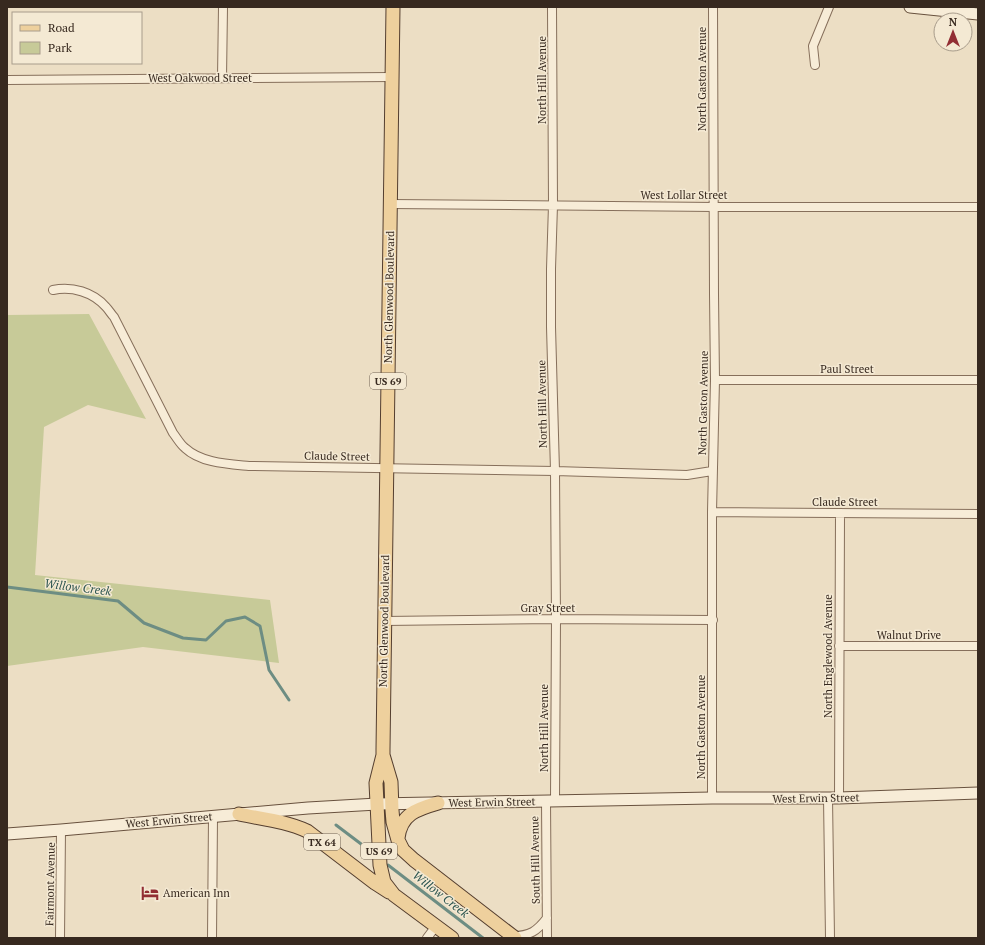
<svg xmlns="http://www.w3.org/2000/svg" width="985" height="945" viewBox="0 0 985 945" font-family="'PT Serif',serif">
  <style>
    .green { fill: #c7ca98 }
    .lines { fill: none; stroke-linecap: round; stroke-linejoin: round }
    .stream { stroke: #6d8d83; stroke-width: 3 }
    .street-casing { stroke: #866f5b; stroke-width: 10 }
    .secondary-casing { stroke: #68513e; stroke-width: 13 }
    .primary-casing { stroke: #543e2f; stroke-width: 15 }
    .street { stroke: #f7ecd7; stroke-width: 8 }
    .secondary { stroke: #f7ecd7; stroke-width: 11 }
    .primary { stroke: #eed09d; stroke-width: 13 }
    .labels { text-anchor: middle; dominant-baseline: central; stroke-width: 3; stroke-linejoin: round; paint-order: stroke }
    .shield { fill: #f4e9d3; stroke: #706355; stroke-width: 1 }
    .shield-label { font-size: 10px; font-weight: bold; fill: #37291f }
    .street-label { font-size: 11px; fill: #37291f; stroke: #f4e9d3 }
    .poi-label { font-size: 11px; fill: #37291f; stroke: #f4e9d3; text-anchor: start }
    .water-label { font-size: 12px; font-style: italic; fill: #2e5651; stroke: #f4e9d3 }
  </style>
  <rect width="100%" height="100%" fill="#ecdec4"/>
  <path class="green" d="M89 314 146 419 88 405 44 427 35 575 270 600 279 663 143 647 7 666V315Z"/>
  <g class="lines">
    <path class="stream" d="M7 587 118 601 144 623 183 638 206 640 226 621 245 617 260 626 269 670 289 700
      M336 825 373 853
      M388 865 483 938"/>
    <g class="street-casing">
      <path id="street" d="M552 7 553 205 551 269V327L555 471 556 619 555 801
        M815 65 813 46 829 7
        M222 78 223 7
        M7 80 392 77
        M390 204 714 207H978
        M53 290C72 286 93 292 106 307 109 310 111 314 114 317L173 433C177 438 180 444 185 448 201 463 228 464 249 466L555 471 687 475 712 471
        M715 380H978
        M712 512 978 514
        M384 621 556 619 713 620
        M839 646H978
        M712 798V512L715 380 714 294 713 7
        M828 798 830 938
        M839 798 840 513
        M546 801 547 938
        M513 936C530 936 537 931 547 918
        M60 938 61 830
        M212 938 213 817
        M427 938 436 926"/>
    </g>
    <g class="secondary-casing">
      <path id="secondary" d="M910 7 978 14
        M7 834 61 830 308 808 377 804 712 798H839L978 793"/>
    </g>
    <g class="primary-casing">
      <path id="primary" d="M393 7 383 750V755L376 783 380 865 384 882 394 895 452 938
        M383 755 391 782 392 810 393 822 398 840 403 850 414 860 515 938
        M239 814C262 819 286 821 307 831L375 883 389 892
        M398 838C401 814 417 809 438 803"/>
    </g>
    <use href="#street" class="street"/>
    <use href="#secondary" class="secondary"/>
    <use href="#primary" class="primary"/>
  </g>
  <defs>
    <g id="hotel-bare" transform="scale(1.38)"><path d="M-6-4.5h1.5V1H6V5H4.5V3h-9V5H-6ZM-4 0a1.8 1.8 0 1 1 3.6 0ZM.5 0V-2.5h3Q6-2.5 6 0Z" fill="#922e34" stroke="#f4e9d3" stroke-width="2.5" paint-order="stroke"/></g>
  </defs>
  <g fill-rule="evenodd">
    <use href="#hotel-bare" x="150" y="893"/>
  </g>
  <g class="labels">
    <g class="shield">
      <rect x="370" y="373" width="36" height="16" rx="3"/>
      <rect x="304" y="834" width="36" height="16" rx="3"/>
      <rect x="361" y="843" width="36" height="16" rx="3"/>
    </g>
    <g class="shield-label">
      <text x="388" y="381">US 69</text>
      <text x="322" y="842">TX 64</text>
      <text x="379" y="851">US 69</text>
    </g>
    <g class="street-label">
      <text x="200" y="78">West Oakwood Street</text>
      <text transform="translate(702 79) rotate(-90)">North Gaston Avenue</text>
      <text transform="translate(542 80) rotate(-90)">North Hill Avenue</text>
      <text x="684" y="195">West Lollar Street</text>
      <text transform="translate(389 297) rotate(-89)">North Glenwood Boulevard</text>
      <text x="847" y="369">Paul Street</text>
      <text transform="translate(703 403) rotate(-89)">North Gaston Avenue</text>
      <text transform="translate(542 404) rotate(-91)">North Hill Avenue</text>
      <text transform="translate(337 456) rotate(1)">Claude Street</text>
      <text x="845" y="502">Claude Street</text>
      <text x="548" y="608">Gray Street</text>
      <text transform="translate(384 621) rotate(-89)">North Glenwood Boulevard</text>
      <text x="909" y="635">Walnut Drive</text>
      <text transform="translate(828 656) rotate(-90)">North Englewood Avenue</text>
      <text transform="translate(701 727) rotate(-90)">North Gaston Avenue</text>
      <text transform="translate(544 728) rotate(-90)">North Hill Avenue</text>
      <text transform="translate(816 798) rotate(-1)">West Erwin Street</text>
      <text transform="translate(492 802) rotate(-1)">West Erwin Street</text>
      <text transform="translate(169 820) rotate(-5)">West Erwin Street</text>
      <text transform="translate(535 860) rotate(-91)">South Hill Avenue</text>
      <text transform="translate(50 884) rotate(-89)">Fairmont Avenue</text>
    </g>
    <g class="poi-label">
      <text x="163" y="893">American Inn</text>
    </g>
    <g class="water-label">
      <text transform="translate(78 587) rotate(7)">Willow Creek</text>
      <text transform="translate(441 894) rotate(38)">Willow Creek</text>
    </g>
  </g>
  <rect width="985" height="945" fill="none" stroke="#37291f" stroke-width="16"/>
  <rect x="12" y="12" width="130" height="52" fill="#f4e9d3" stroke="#a89c8b"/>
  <rect x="20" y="25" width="20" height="6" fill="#eed09d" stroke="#a89c8b"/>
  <text x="48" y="32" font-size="12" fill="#37291f">Road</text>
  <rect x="20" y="42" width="20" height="12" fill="#c7ca98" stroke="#a89c8b"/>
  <text x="48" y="52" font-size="12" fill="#37291f">Park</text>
  <g transform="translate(953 32)"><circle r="19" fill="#f4e9d3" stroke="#a89c8b"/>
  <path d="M0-3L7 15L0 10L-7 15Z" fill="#922e34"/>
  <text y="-6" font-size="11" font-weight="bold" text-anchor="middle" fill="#37291f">N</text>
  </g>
</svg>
